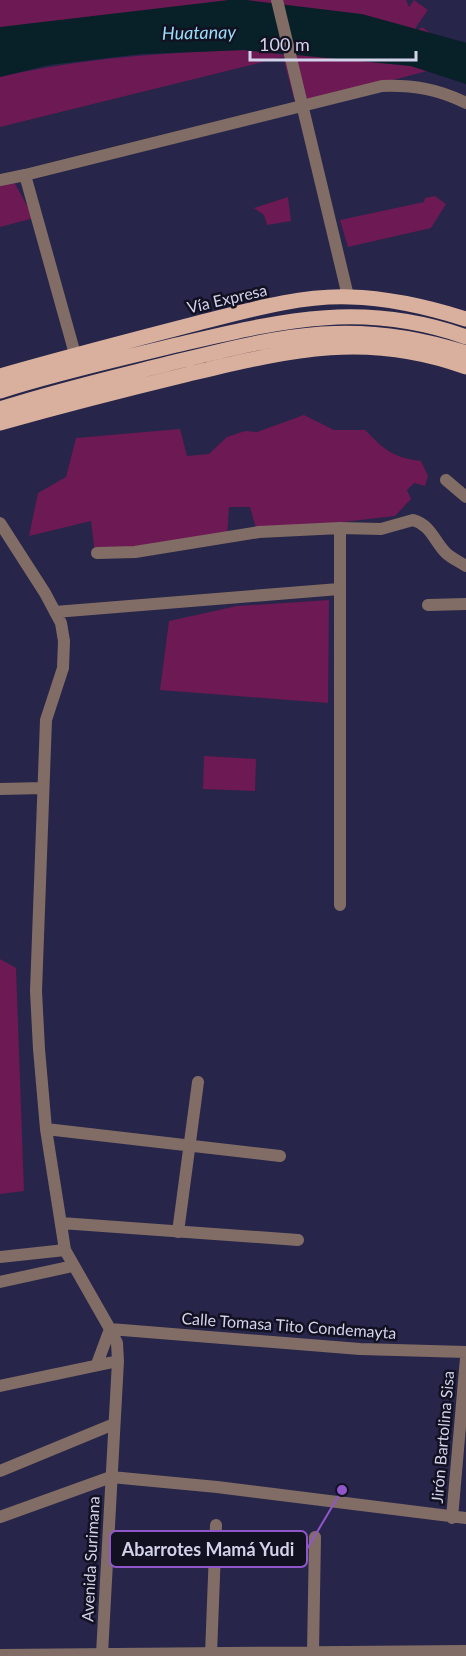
<svg xmlns="http://www.w3.org/2000/svg" width="466" height="1656" viewBox="0 0 466 1656" font-family="Lato,sans-serif">
  <style>
    .green { fill: #6d1953 }
    .water { fill: #082028 }
    .lines { fill: none; stroke-linecap: round; stroke-linejoin: round }
    .river { stroke: #082028; stroke-width: 20 }
    .minor { stroke: #816d65; stroke-width: 12 }
    .major { stroke: #d9af9e; stroke-width: 15 }
    .labels { text-anchor: middle; dominant-baseline: central; stroke-width: 5; stroke-linejoin: round; paint-order: stroke }
    .street-label { font-size: 16px; fill: #d2d3eb; stroke: #111121 }
    .water-label { font-size: 18px; font-style: italic; fill: #98def8; stroke: #111121 }
    .leader { fill: none; stroke: #9156ca; stroke-width: 2 }
    .callout-dot { fill: #9156ca; stroke: #111121; stroke-width: 2 }
    .callout { fill: #111121; stroke: #9156ca; stroke-width: 2 }
    .callout-label { font-size: 18px; text-anchor: middle; font-weight: bold; fill: #d2d3eb }
  </style>
  <rect width="100%" height="100%" fill="#272549"/>
  <path class="green" d="M0 0H406L409 7 414 0 428 10 416 27V31L422 27 448 46 360 24 234 10 0 37Z
    M244 50 287 55 298 97 294 99 283 57 0 127V77C81 58 161 53 244 50Z
    M293 53 411 66 427 71 300 105Z
    M14 182 34 218 0 227V186Z
    M435 196 446 204 431 228 348 247 340 220 424 202 425 198Z
    M288 197 291 221 267 225 264 215 254 208Z
    M304 415 334 430H365C386 451 392 457 421 461L428 476 425 486 414 483 407 490 411 499 395 516 257 532 250 507H229L227 538 95 555 91 521 29 536 38 493 66 477 76 438 180 429 187 456 209 454 227 437 245 431 257 432Z
    M329 600 328 703 160 690 169 621 237 606Z
    M204 756 256 759 255 791 203 789Z
    M0 959 16 968 24 1191 0 1194Z"/>
  <path class="water" d="M238 9 360 24 460 50 466 53V84L411 66 244 50 141 54 49 65 0 77V37Z"/>
  <g class="lines">
    <path class="river" d="M0 37 238 9 360 24 466 53"/>
    <path class="minor" d="M277 0 348 296
      M0 180 25 175
      M75 354 25 175 382 86C414 85 438 89 466 103
      M446 480 466 497
      M0 523 45 593 61 623 64 641 63 668 46 720 36 991 39 1049 46 1129 65 1250 110 1329 117 1343 118 1361 102 1654
      M97 553 135 552 259 532 340 528
      M428 605 466 604
      M55 612 339 589
      M0 789 43 788
      M340 905V528L381 529 413 520C431 525 434 541 446 553 451 558 460 562 466 566
      M46 1129 280 1156
      M61 1223 298 1240
      M178 1232 198 1082
      M0 1257 65 1250
      M0 1282 73 1266
      M97 1364 110 1329 360 1349 466 1352
      M0 1386 118 1361
      M0 1471 114 1424
      M0 1517 111 1477 217 1487 466 1518
      M452 1518 466 1358
      M313 1653 315 1537
      M211 1654 216 1525
      M0 1655 466 1651"/>
    <path class="major" d="M0 376C66 357 132 340 198 323 246 311 300 295 350 297 390 298 428 307 466 319
      M0 391C56 373 114 360 172 346 276 322 360 299 466 337
      M0 409C55 391 111 378 167 364 278 337 352 316 466 353
      M0 423C61 406 123 390 185 375 286 351 364 330 466 367"/>
  </g>
  <g class="labels">
    <g class="street-label">
      <text transform="translate(227 298) rotate(-13)">Vía Expresa</text>
      <text transform="translate(289 1325) rotate(4)">Calle Tomasa Tito Condemayta</text>
      <text transform="translate(442 1437) rotate(-85)">Jirón Bartolina Sisa</text>
      <text transform="translate(90 1559) rotate(-87)">Avenida Surimana</text>
    </g>
    <g class="water-label">
      <text transform="translate(199 32) rotate(-1)">Huatanay</text>
    </g>
  </g>
  <path class="leader" d="M342 1490L307 1549"/>
  <circle class="callout-dot" cx="342" cy="1490" r="6"/>
  <rect class="callout" x="110" y="1531" width="197" height="36" rx="6"/>
  <g class="callout-label">
    <text x="208" y="1556">Abarrotes Mamá Yudi</text>
  </g>
  <path d="M250 51v9h166v-9" fill="none" stroke="#d2d3eb" stroke-width="3"/>
  <text x="259" y="51" font-size="18" fill="#d2d3eb" stroke="#111121" stroke-width="4.5" paint-order="stroke">100 m</text>
</svg>
